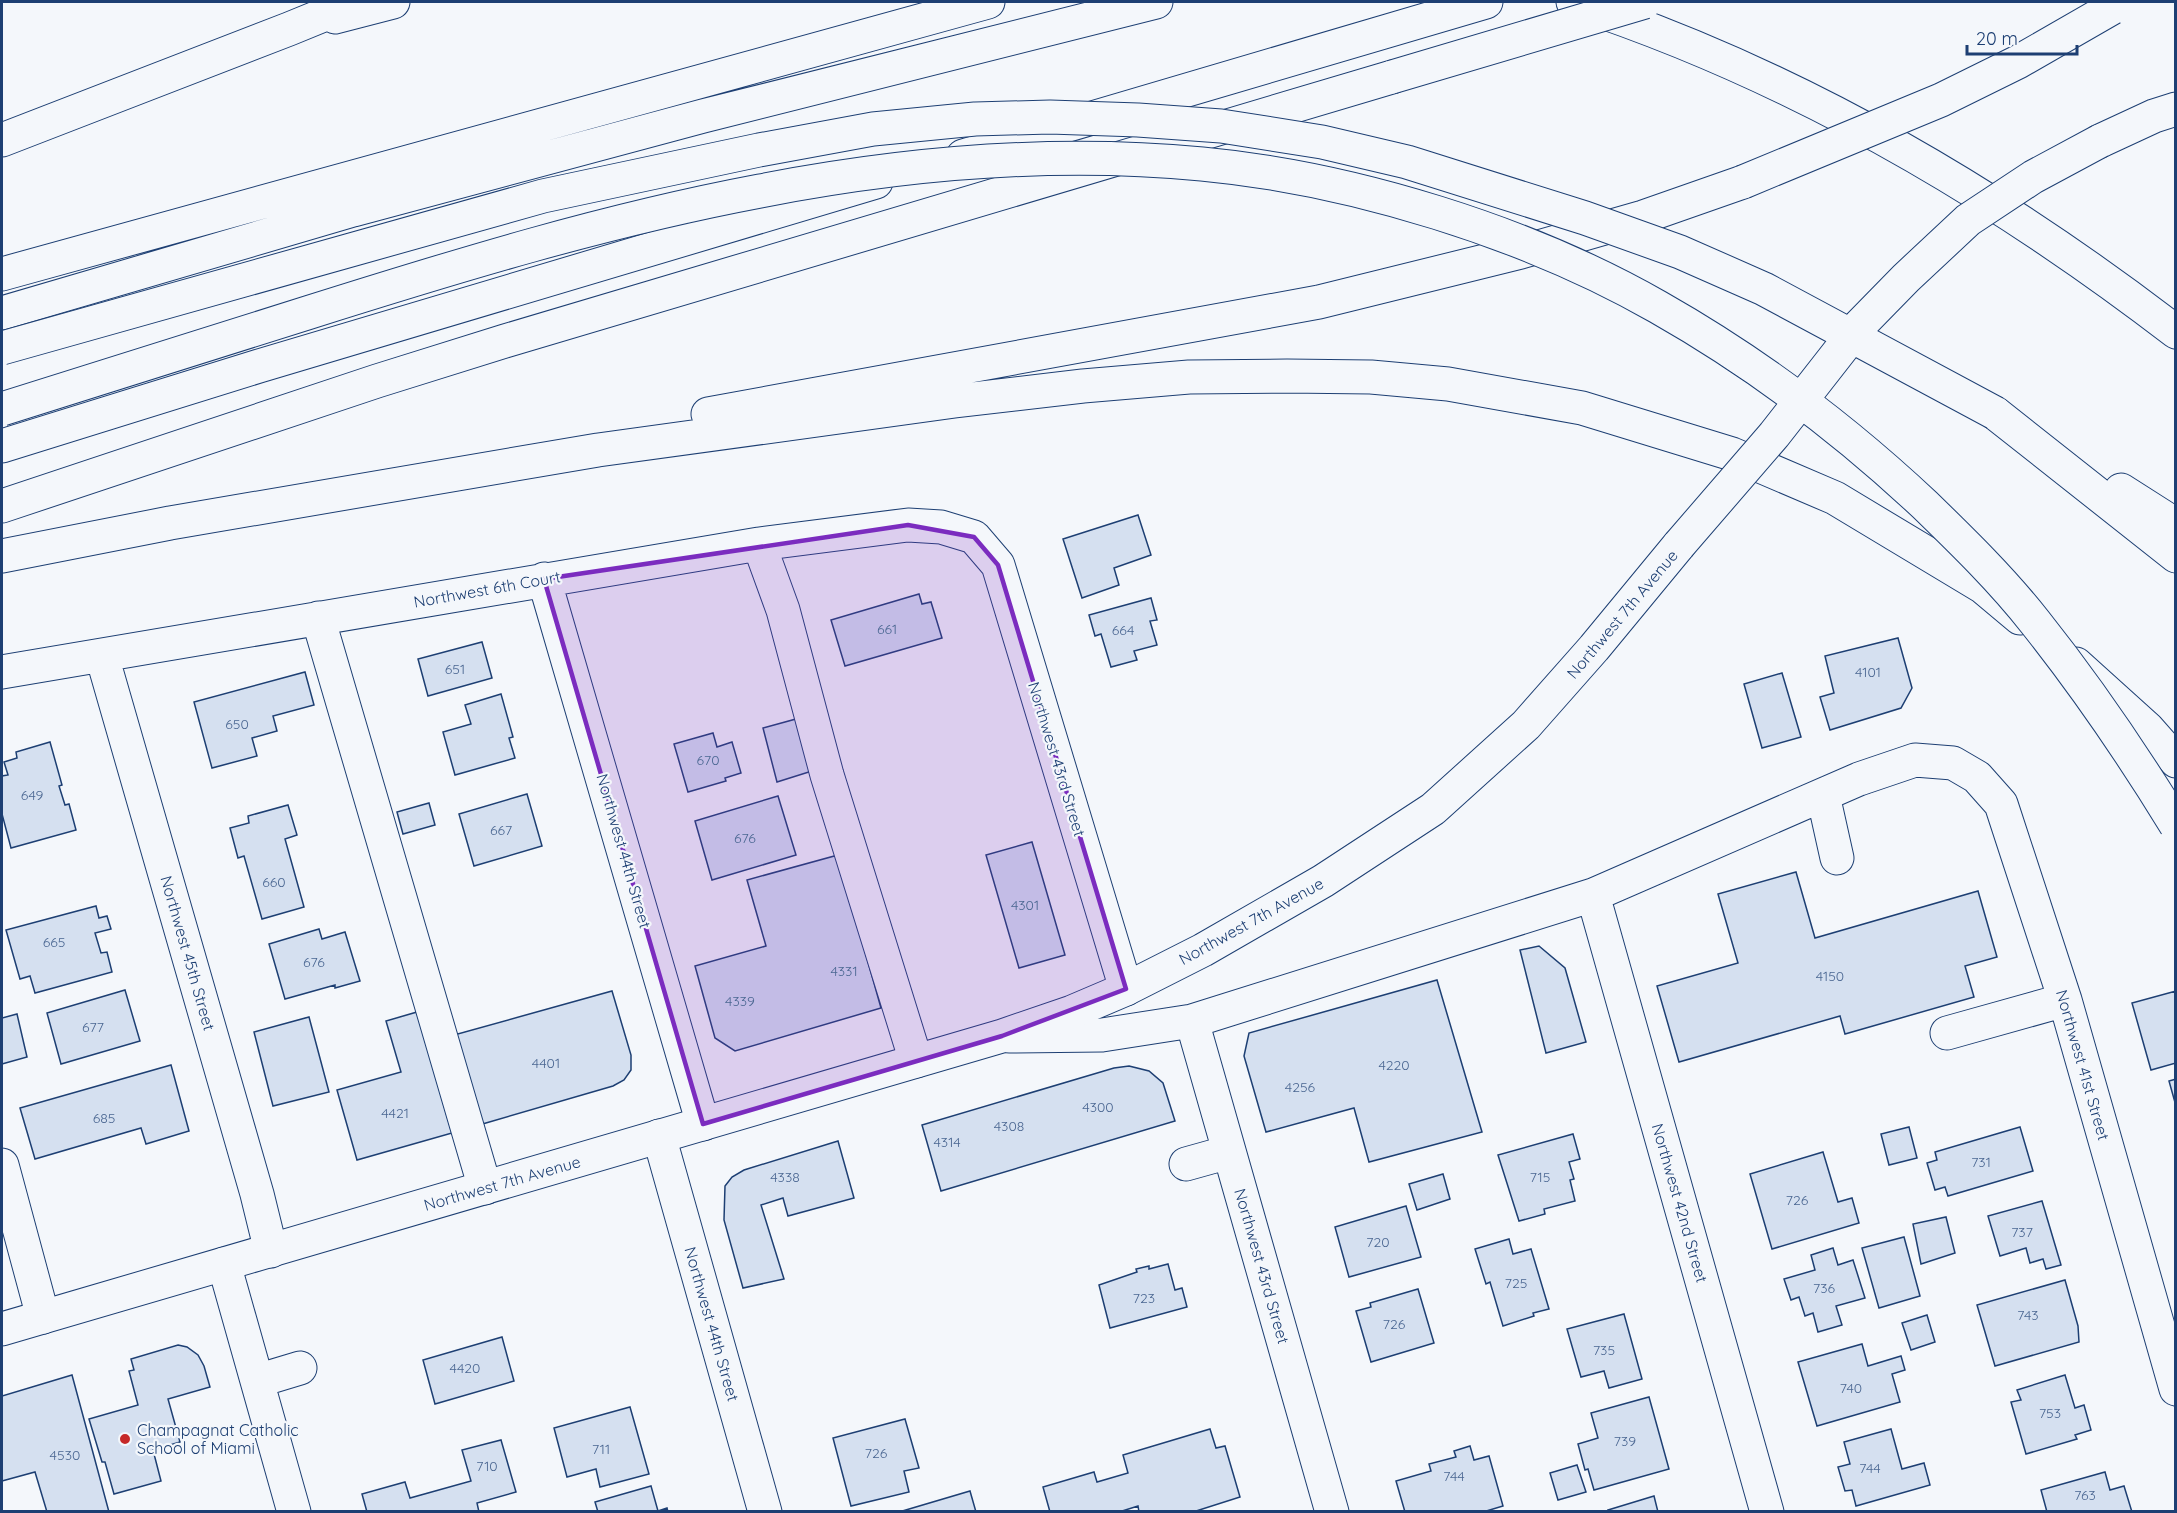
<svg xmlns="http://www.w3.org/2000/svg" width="2177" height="1513" viewBox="0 0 2177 1513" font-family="Quicksand,sans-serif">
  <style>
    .building { fill: #d5e0f0; stroke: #1d3f73; stroke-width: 1.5 }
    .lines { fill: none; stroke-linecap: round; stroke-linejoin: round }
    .minor-casing { stroke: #1d3f73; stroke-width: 35 }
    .major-casing { stroke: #1d3f73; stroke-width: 35 }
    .highway-casing { stroke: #1d3f73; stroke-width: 35 }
    .minor { stroke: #f4f7fb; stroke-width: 33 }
    .major { stroke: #f4f7fb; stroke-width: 33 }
    .highway { stroke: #f4f7fb; stroke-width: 33 }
    .major-bridge-casing { stroke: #1d3f73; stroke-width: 35; stroke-linecap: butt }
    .highway-bridge-casing { stroke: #1d3f73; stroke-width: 35; stroke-linecap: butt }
    .major-bridge { stroke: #f4f7fb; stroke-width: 33 }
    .highway-bridge { stroke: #f4f7fb; stroke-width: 33 }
    .marked { fill: #7b2cbf; fill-opacity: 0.2; stroke: #7b2cbf; stroke-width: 4.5; stroke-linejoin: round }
    .poi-dot { fill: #c62828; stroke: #f4f7fb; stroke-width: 2 }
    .labels { text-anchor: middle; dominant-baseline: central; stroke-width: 4.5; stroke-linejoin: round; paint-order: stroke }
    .number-label { font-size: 14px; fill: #4b6792 }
    .street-label { font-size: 16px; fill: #1d3f73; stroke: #f4f7fb }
    .poi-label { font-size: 16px; fill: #1d3f73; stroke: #f4f7fb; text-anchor: start }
  </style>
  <rect width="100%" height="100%" fill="#f4f7fb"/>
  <path class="building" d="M1138 515 1151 555 1114 568 1119 585 1082 598 1063 539Z
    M919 594 922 604 931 602 942 638 845 666 831 620Z
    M1151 598 1157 620 1150 621 1157 645 1134 651 1137 660 1111 667 1101 634 1095 636 1089 615Z
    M1898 638 1912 688 1901 708 1830 730 1820 697 1834 693 1825 656Z
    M482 642 492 678 428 696 418 659Z
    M305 672 314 705 273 716 277 731 252 738 257 756 212 768 194 702Z
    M1782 673 1801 737 1762 748 1744 684Z
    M501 694 513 737 509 738 515 758 455 775 443 732 471 724 465 705Z
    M796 719 812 771 777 782 763 728Z
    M713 733 717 747 732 742 741 773 725 778 726 781 688 792 674 744Z
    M50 742 62 785 59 786 65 805 69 804 76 830 11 848 2 814V776L8 775 4 762 17 758 16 752Z
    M527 794 542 846 474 866 459 814Z
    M778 796 796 855 712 880 695 821Z
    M429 803 435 825 403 834 397 812Z
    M288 805 297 835 285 839 304 907 262 919 244 856 238 858 230 828 249 823 248 816Z
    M1032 842 1065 955 1019 968 986 855Z
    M838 855 881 1008 735 1051 715 1038 695 966 766 946 747 880Z
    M1796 872 1815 938 1978 891 1997 957 1965 966 1974 997 1845 1034 1840 1016 1679 1062 1657 986 1738 963 1718 894Z
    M96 906 99 918 107 916 111 929 95 933 101 953 107 952 112 972 35 993 30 976 20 979 6 930Z
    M319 929 322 939 345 932 360 981 335 988V985L285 999 269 944Z
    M1539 946 1565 968 1586 1042 1546 1053 1520 950Z
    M1437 980 1482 1132 1369 1162 1354 1108 1266 1132 1244 1056 1249 1033Z
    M125 990 140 1041 61 1064 47 1013Z
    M612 991 631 1055V1070L624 1080 613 1086 479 1125 454 1035Z
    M2176 991V1063L2151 1070 2132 1003Z
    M417 1012 452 1133 357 1160 337 1090 401 1072 386 1021Z
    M17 1014 27 1057 2 1064V1018Z
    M309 1017 329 1092 273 1106 254 1032Z
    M171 1065 189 1131 146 1144 141 1128 35 1159 20 1108Z
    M1129 1066 1149 1071 1163 1083 1175 1121 941 1191 922 1125 1114 1068Z
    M2176 1079V1106L2169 1081Z
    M1909 1127 1917 1158 1889 1165 1881 1134Z
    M2020 1127 2033 1171 1948 1196 1945 1187 1935 1190 1927 1163 1937 1160 1935 1152Z
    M1573 1134 1580 1159 1569 1162 1574 1179 1570 1180 1575 1201 1544 1209 1545 1214 1519 1221 1498 1155Z
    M838 1141 854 1198 788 1216 783 1198 761 1205 784 1279 743 1288 724 1220 725 1186 732 1177 744 1170Z
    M1823 1152 1838 1202 1852 1198 1859 1223 1772 1249 1750 1174Z
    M1443 1174 1450 1199 1417 1210 1409 1184Z
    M2042 1201 2061 1265 2046 1269 2043 1259 2030 1263 2026 1248 2000 1256 1988 1216Z
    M1406 1206 1421 1257 1349 1277 1335 1227Z
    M1946 1217 1955 1253 1921 1264 1913 1224Z
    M1904 1237 1920 1296 1879 1308 1862 1248Z
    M1509 1239 1513 1254 1531 1249 1549 1309 1533 1313 1534 1316 1503 1326 1490 1282 1486 1284 1475 1249Z
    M1833 1248 1838 1265 1853 1260 1865 1298 1836 1306 1842 1325 1818 1332 1813 1313 1805 1316 1799 1297 1791 1300 1784 1279 1815 1270 1811 1255Z
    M1168 1264 1175 1290 1182 1288 1187 1307 1110 1328 1099 1285 1137 1272 1136 1269 1149 1266V1269Z
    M2065 1280 2078 1326 2079 1342 1995 1366 1977 1305Z
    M1418 1289 1434 1343 1371 1362 1356 1311 1371 1307 1370 1303Z
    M1624 1314 1642 1379 1609 1388 1604 1371 1581 1377 1567 1329Z
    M1927 1315 1935 1342 1911 1350 1902 1323Z
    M502 1337 514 1381 435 1404 423 1360Z
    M1862 1344 1868 1366 1901 1356 1905 1370 1892 1374 1900 1402 1817 1426 1798 1362Z
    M178 1345 187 1347 198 1355 204 1366 210 1387 168 1399 180 1442 153 1450 161 1481 114 1494 105 1462H102L89 1419 138 1405 129 1371 134 1370 131 1359Z
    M72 1375 109 1512H47L35 1472 2 1481V1396Z
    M2065 1375 2075 1408 2084 1405 2091 1430 2075 1435 2077 1439 2026 1454 2011 1402 2021 1400 2017 1390Z
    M1649 1397 1669 1469 1594 1490 1588 1469 1585 1470 1578 1444 1598 1438 1591 1413Z
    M630 1407 649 1474 600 1487 596 1469 567 1477 554 1428Z
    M905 1419 919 1468 904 1471 909 1492 851 1506 833 1438Z
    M1210 1429 1216 1448 1225 1446 1240 1497 1193 1512H1139L1138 1506 1119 1512H1050L1043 1487 1094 1472 1097 1482 1128 1473 1123 1455Z
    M1891 1429 1902 1469 1924 1463 1930 1485 1856 1506 1852 1490 1845 1491 1838 1467 1850 1464 1844 1442Z
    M501 1440 516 1492 477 1503 479 1512H367L362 1494 405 1482 410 1498 471 1481 462 1450Z
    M1470 1446 1474 1460 1489 1456 1503 1506 1483 1512H1405L1396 1481 1431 1471 1429 1464 1456 1457 1454 1451Z
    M1577 1465 1586 1492 1558 1500 1550 1473Z
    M2105 1472 2110 1490 2124 1486 2132 1512H2047L2041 1490Z
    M651 1486 658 1511 667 1508 668 1512H598L595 1502Z
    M970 1491 976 1512H899Z
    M1654 1496 1658 1512H1609L1608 1510Z"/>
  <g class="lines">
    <g class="minor-casing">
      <path id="minor" d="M759 544 783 610 827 775 916 1061
        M544 579 703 1124
        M318 618 485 1188
        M102 656 257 1194 271 1251
        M2 672 759 544 908 525 941 527 974 537 998 565 1126 989
        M1823 795 1837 858
        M1593 895 1767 1512
        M1192 1021 1332 1512
        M1947 1033 2065 1000
        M1009 1036 1102 1035 1192 1021 1593 895 1859 779 1915 760 1953 763 1977 777 2001 804 2065 1000 2176 1389
        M659 1136 765 1512
        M1186 1164 1229 1152
        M2 1165 43 1317
        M224 1264 294 1512
        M257 1381 300 1368"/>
    </g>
    <g class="major-casing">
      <path id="major" d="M2100 141 2154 116 2176 109
        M2 1329 1002 1036 1072 1012 1126 989 1203 950 1323 881 1433 809 1526 725 1594 648 1679 545"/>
    </g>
    <g class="highway-casing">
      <path id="highway" d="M1573 2C1792 74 1994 192 2176 332
        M335 17 393 2
        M2 140 289 29 355 2
        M963 156 1486 2
        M2 274 988 2
        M2 313 353 210 703 116 1156 2
        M1995 413 2176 556
        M708 414 1319 302 1521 252 1643 217 1743 182
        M2 446 259 366 876 182
        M2121 490 2176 525
        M2 506 377 381 505 341 1392 77
        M2 556 170 523 598 450 955 401 1083 386 1189 377 1287 376 1371 377 1448 384 1582 408 1732 454 1835 498 1983 587 2020 618
        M2076 664 2148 729 2176 761"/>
    </g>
    <use href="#minor" class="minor"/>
    <use href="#major" class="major"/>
    <use href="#highway" class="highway"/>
    <g class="major-bridge-casing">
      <path id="major-bridge" d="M1679 545 1774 435 1860 325 1906 278 1968 220 2033 177 2100 141"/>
    </g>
    <g class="highway-bridge-casing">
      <path id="highway-bridge" d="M1392 77 1645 2
        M1743 182 1941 100 2018 62 2112 8
        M2 348 543 196 759 150 873 129 975 119 1050 117 1138 120 1221 126 1322 142 1407 162 1585 218 1680 252 1764 289 1995 413
        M2 409C103 377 205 345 307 313 456 266 606 220 760 191 904 163 1055 150 1202 164 1352 178 1527 232 1658 307 1755 362 1844 429 1925 505 1963 542 2002 580 2035 622 2086 686 2133 755 2176 825"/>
    </g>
    <use href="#major-bridge" class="major-bridge"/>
    <use href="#highway-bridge" class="highway-bridge"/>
  </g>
  <path class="marked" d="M908 525 974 537 998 565 1126 989 1002 1036 703 1124 544 579Z"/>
  <circle class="poi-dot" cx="125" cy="1439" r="6"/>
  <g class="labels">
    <g class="number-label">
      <text x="887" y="629">661</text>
      <text x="1123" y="630">664</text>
      <text x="455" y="669">651</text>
      <text x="1868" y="672">4101</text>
      <text x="237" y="724">650</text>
      <text x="708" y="760">670</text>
      <text x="32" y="795">649</text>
      <text x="501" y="830">667</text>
      <text x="745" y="838">676</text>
      <text x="274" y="882">660</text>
      <text x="1025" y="905">4301</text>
      <text x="54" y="942">665</text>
      <text x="314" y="962">676</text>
      <text x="844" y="971">4331</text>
      <text x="1830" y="976">4150</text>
      <text x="740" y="1001">4339</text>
      <text x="93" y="1027">677</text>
      <text x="546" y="1063">4401</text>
      <text x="1394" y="1065">4220</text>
      <text x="1300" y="1087">4256</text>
      <text x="1098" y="1107">4300</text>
      <text x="395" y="1113">4421</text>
      <text x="104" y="1118">685</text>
      <text x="1009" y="1126">4308</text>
      <text x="947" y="1142">4314</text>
      <text x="1981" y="1162">731</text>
      <text x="785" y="1177">4338</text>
      <text x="1540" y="1177">715</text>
      <text x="1797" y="1200">726</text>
      <text x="2022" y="1232">737</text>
      <text x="1378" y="1242">720</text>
      <text x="1516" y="1283">725</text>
      <text x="1824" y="1288">736</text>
      <text x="1144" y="1298">723</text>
      <text x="2028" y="1315">743</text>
      <text x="1394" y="1324">726</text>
      <text x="1604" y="1350">735</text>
      <text x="465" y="1368">4420</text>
      <text x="1851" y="1388">740</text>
      <text x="2050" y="1413">753</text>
      <text x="1625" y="1441">739</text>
      <text x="601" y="1449">711</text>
      <text x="876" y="1453">726</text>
      <text x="65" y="1455">4530</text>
      <text x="487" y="1466">710</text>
      <text x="1870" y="1468">744</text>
      <text x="1454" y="1476">744</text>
      <text x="2085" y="1495">763</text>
    </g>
    <g class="street-label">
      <text transform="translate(487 589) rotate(-10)">Northwest 6th Court</text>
      <text transform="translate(1622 614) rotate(-50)">Northwest 7th Avenue</text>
      <text transform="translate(1057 759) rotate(73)">Northwest 43rd Street</text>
      <text transform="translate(624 851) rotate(74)">Northwest 44th Street</text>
      <text transform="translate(1251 921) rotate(-29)">Northwest 7th Avenue</text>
      <text transform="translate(188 953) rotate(74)">Northwest 45th Street</text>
      <text transform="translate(2083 1065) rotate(74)">Northwest 41st Street</text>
      <text transform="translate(502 1183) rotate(-16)">Northwest 7th Avenue</text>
      <text transform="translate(1680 1203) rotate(74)">Northwest 42nd Street</text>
      <text transform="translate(1262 1266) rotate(74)">Northwest 43rd Street</text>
      <text transform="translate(712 1324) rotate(74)">Northwest 44th Street</text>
    </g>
    <g class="poi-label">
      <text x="137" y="1430">Champagnat Catholic<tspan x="137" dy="18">School of Miami</tspan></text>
    </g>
  </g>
  <rect width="2177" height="1513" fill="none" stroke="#1d3f73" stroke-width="6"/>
  <path d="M1967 45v9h110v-9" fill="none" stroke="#1d3f73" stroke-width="3"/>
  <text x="1976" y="45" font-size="18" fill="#1d3f73" stroke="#f4f7fb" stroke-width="4.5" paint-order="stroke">20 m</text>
</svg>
